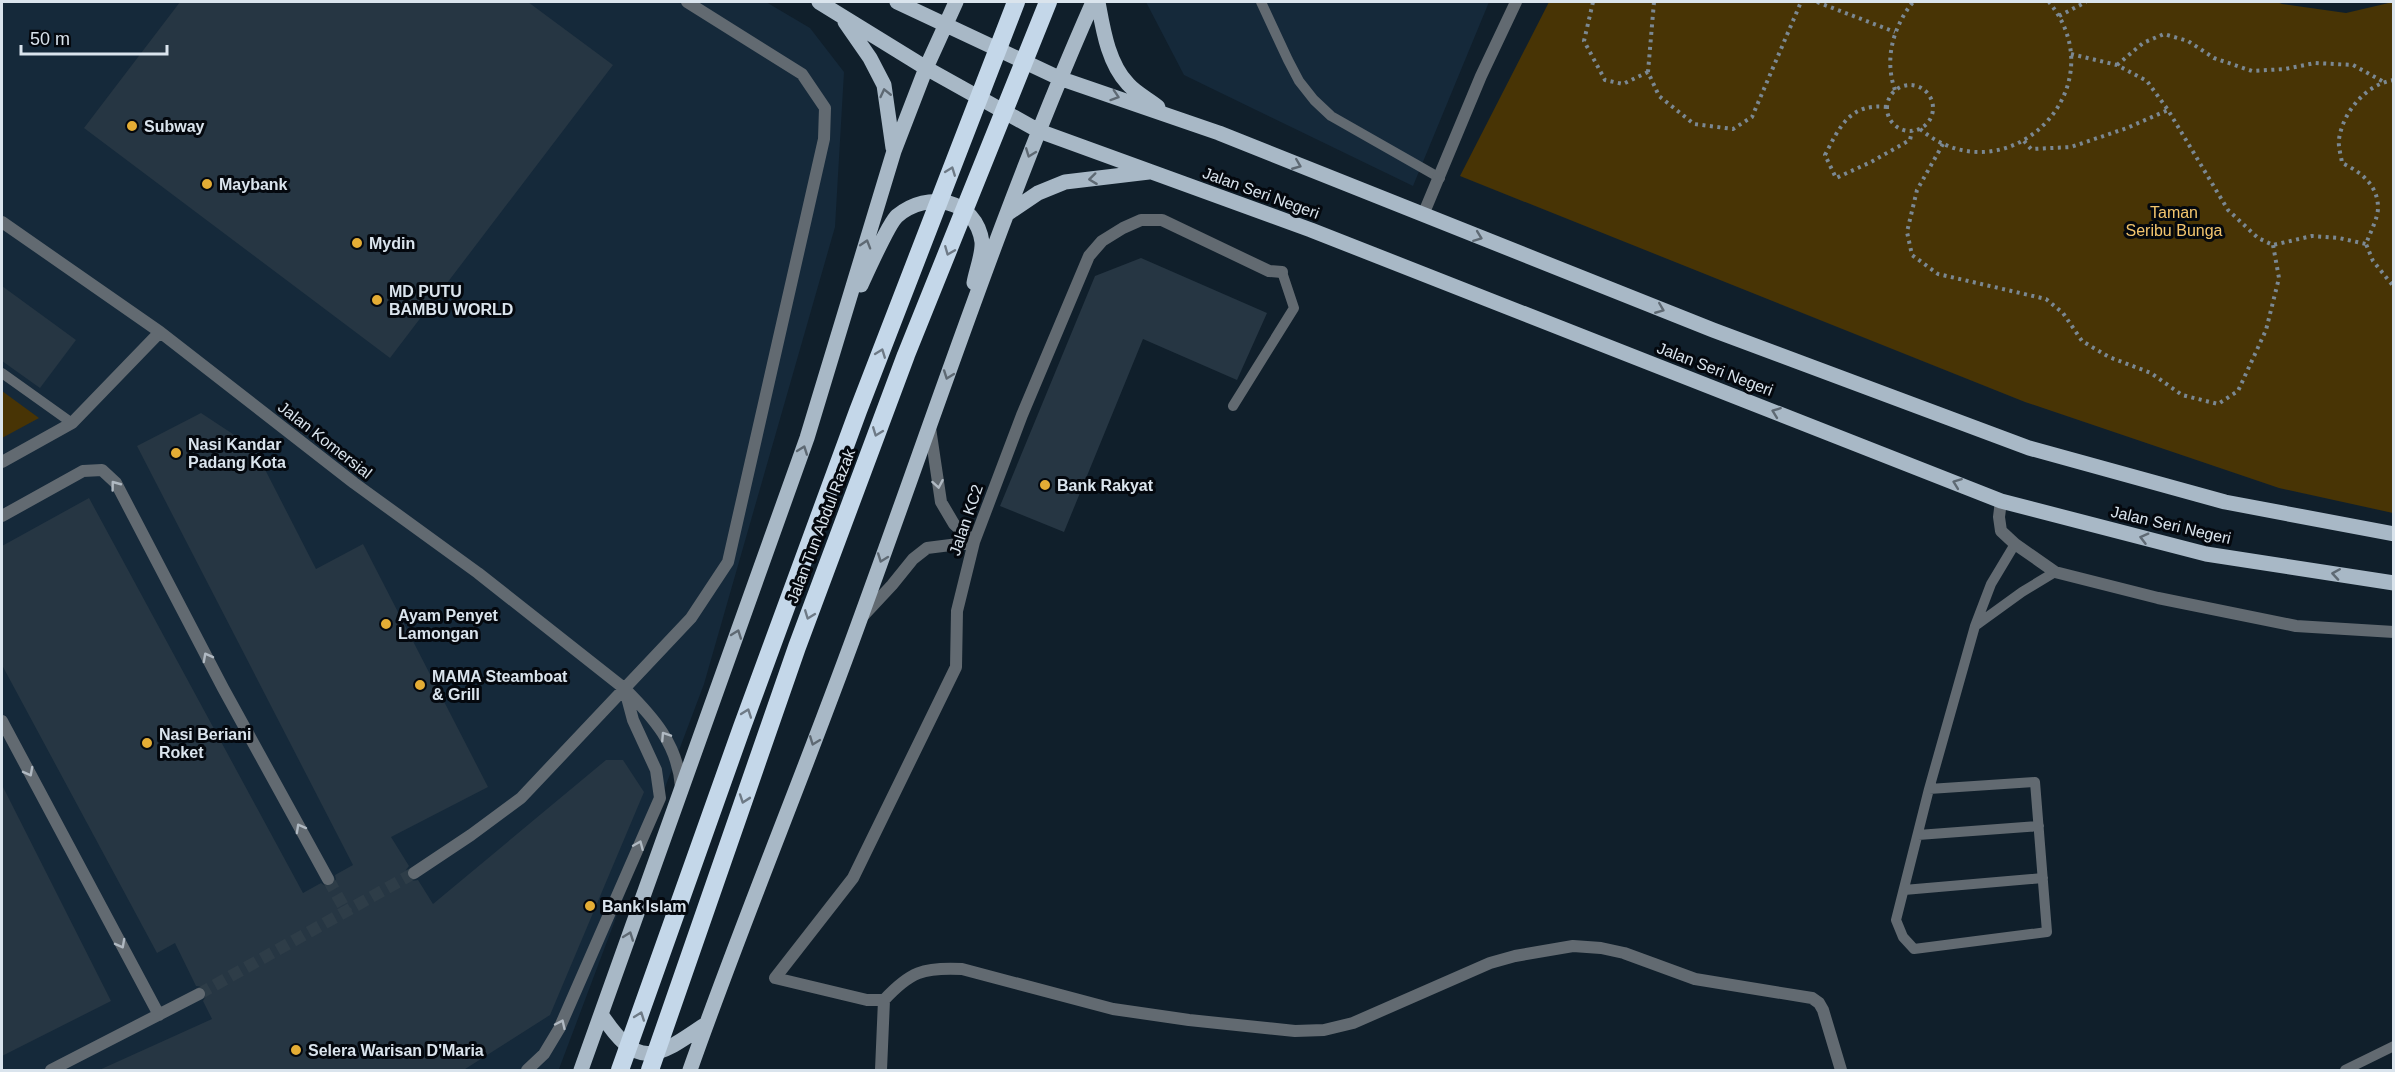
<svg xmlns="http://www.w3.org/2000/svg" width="2395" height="1072" viewBox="0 0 2395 1072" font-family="Helvetica,sans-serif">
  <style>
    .built { fill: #15293a }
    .green { fill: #483405 }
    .building { fill: #263643 }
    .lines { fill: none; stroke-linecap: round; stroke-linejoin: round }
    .street-tunnel { stroke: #2e3d48; stroke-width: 12; stroke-dasharray: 12 6; stroke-linecap: butt }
    .path { stroke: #7b8892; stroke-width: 4; stroke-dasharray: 3 4.5; stroke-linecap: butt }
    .lane { stroke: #626a71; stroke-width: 10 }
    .street { stroke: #626a71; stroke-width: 12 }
    .primary { stroke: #a8b8c6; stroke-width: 15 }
    .highway { stroke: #c4d7e9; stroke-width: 18 }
    .oneway { stroke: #5e6973 }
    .oneway2 { stroke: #6e7a86 }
    .oneway3 { stroke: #b0b9c2 }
    .poi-dot { fill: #e4ad35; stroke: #04080e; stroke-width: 2 }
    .labels { text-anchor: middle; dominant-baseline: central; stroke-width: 6; stroke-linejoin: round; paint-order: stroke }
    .poi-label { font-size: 16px; font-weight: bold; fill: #dae4ed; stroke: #04080e; text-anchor: start }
    .street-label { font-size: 16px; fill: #dae4ed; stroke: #04080e }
    .park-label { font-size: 16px; fill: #f4c66e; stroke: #04080e }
  </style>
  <rect width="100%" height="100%" fill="#101f2b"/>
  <path class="built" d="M2 2H766L810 28 844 72 835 227 704 684 559 1069 556 1070H2Z
    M1146 2H1489L1413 186 1184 75Z"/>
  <path class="green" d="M1549 2H2277L2282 4 2346 13 2393 2V513L2279 488 2025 402 1460 176Z
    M2 391 39 418 2 438Z"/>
  <path class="building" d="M180 2H528L613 65 390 358 84 128Z
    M1141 258 1267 313 1237 380 1143 339 1064 532 1000 506 1095 276Z
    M2 286 76 340 40 388 2 361Z
    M201 413 254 448 316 569 363 544 488 787 391 837 409 866 406 870 407 877 411 881 418 880 433 904 606 760H623L644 792 550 1015 462 1071H97L212 1019 203 1001 207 994 204 987 196 986 175 943 157 953 2 665V546L89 498 303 893 321 883 327 887 332 886 336 880 335 875 353 865 137 446Z
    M2 785 111 1001 2 1056Z"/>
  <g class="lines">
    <path class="street-tunnel" d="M328 879 347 913
      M199 994 414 873"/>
    <path class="path" d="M1593 2 1584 41 1605 80 1623 84 1648 72
      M1654 2 1648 72 1659 96 1694 124 1733 129 1752 117 1801 2
      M1817 2 1895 32
      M2059 16 2086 2
      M2071 54 2117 65 2147 81 2168 110 2228 210 2258 238 2273 245 2312 236 2339 238 2366 244
      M2117 65 2143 43 2164 34 2188 41 2214 58 2252 71 2285 69 2315 63 2353 65 2384 82
      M2394 80C2366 84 2343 112 2339 139 2338 147 2341 155 2342 163 2361 172 2378 185 2378 208 2378 218 2370 233 2366 244L2373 261 2394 287
      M1887 108a23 23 0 1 1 46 0a23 23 0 1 1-46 0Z
      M1895 90C1884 59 1893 27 1913 2
      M1887 107C1850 103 1840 126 1825 155L1836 178 1871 162 1910 140 1912 131
      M1920 129C2006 201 2120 89 2049 2
      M2024 141 2031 149 2071 147 2127 128 2168 110
      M1943 144 1917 190 1907 232 1912 255 1938 274 2046 299 2063 313 2082 341 2109 357 2151 373 2182 395 2218 404 2238 391 2266 330 2279 278 2273 245"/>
    <path class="lane" d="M1261 2 1288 60 1299 81 1314 100 1331 116 1440 178
      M2 373 72 423
      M1233 406 1294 308 1282 272
      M1975 626 2022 592 2055 572
      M1929 789 2035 782 2047 932 1914 949 1903 937 1896 920 1929 789 1975 626 1991 584 2015 544
      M1918 835 2039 826
      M1904 890 2043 878
      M2345 1070 2394 1046"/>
    <path class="street" d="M1423 215 1481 76 1516 2
      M2 222 160 332 354 483 478 573 625 689C654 718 678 745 681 787
      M1282 272 1269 271 1162 220H1141L1123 228 1102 241 1089 256 1022 415 974 542 957 611 956 667 853 878 775 978 867 1000H884C910 972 923 967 962 969L1113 1009 1189 1020 1295 1031 1324 1030 1353 1023 1490 963 1515 956 1573 946 1601 948 1624 953 1695 979 1812 998 1819 1003 1823 1010 1841 1070
      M930 428 941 502 954 524 974 542
      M2 462 72 423 160 332
      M2001 501 1999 517 2001 531 2015 544 2055 572 2158 598 2296 626 2394 632
      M2 516 83 471 102 470 116 483 223 688 328 879
      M864 615 892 585 913 559 927 548 974 542
      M2 721 159 1015
      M414 873 471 835 521 798 691 618 728 562 824 139 825 108 802 74 687 2
      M51 1070 199 994
      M527 1070 544 1054 559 1029 660 798 656 770 633 720 625 690
      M881 1070 884 1000"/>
    <path class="primary" d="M819 2 926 68 1039 131 1311 230 2001 501 2206 554 2394 583
      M897 2 1059 78 1219 133 1713 330 2029 448 2225 502 2394 534
      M1098 2C1103 29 1108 63 1128 84 1136 93 1148 99 1158 107
      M845 22 870 58 884 85 893 148
      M1007 214 1038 193 1065 182 1149 172
      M861 285C867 272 889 223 897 216 928 190 976 199 982 242 983 254 976 271 974 283
      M601 1014C639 1072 656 1058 706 1024
      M581 1070 807 438 894 151 926 68 956 2
      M690 1070C744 917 807 767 862 614 937 409 1005 201 1093 2"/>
    <path class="highway" d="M620 1070 742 727 858 411 1016 2
      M650 1070 797 647 906 355 1048 2"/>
  </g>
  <defs><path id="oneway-chevron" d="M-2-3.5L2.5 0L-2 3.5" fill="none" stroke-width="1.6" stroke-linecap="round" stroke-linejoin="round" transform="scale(1.5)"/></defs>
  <g class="oneway">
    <use href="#oneway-chevron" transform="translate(885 93) rotate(-103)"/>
    <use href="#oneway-chevron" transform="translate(1115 96) rotate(18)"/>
    <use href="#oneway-chevron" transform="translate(1030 153) rotate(111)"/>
    <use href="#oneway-chevron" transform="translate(1297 165) rotate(22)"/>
    <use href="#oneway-chevron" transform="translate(1093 179) rotate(173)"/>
    <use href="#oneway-chevron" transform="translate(1478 237) rotate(21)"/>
    <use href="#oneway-chevron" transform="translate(866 244) rotate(-73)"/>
    <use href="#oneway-chevron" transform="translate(1660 309) rotate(22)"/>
    <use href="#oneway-chevron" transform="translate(948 375) rotate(110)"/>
    <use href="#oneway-chevron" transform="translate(1776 412) rotate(-159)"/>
    <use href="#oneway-chevron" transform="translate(803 450) rotate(-70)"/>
    <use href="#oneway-chevron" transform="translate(1957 483) rotate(-159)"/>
    <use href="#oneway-chevron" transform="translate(2144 538) rotate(-165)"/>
    <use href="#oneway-chevron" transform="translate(882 558) rotate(110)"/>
    <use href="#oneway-chevron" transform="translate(2336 574) rotate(-171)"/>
    <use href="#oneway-chevron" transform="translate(737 634) rotate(-70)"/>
    <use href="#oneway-chevron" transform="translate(814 741) rotate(111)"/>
    <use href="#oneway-chevron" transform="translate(629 936) rotate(-70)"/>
  </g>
  <g class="oneway2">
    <use href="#oneway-chevron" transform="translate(951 171) rotate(-69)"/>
    <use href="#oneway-chevron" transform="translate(949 251) rotate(112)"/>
    <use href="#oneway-chevron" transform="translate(881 353) rotate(-69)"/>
    <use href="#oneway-chevron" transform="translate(877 432) rotate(111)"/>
    <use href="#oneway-chevron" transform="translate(809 615) rotate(111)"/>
    <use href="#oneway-chevron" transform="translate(747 713) rotate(-70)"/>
    <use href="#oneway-chevron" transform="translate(744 799) rotate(109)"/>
    <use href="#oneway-chevron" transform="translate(640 1016) rotate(-70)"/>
  </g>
  <g class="oneway3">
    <use href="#oneway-chevron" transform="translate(938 484) rotate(80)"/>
    <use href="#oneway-chevron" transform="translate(115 485) rotate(-127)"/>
    <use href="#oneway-chevron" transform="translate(207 657) rotate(-118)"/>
    <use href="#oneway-chevron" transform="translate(665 736) rotate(-123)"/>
    <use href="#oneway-chevron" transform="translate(29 772) rotate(62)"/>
    <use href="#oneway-chevron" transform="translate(300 828) rotate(-119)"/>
    <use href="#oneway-chevron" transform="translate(639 845) rotate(-67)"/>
    <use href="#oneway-chevron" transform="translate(121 944) rotate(62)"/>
    <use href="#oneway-chevron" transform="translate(561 1024) rotate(-65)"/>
  </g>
  <g class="poi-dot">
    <circle cx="132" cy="126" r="6"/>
    <circle cx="207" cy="184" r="6"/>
    <circle cx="357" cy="243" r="6"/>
    <circle cx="377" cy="300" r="6"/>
    <circle cx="176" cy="453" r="6"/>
    <circle cx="1045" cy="485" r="6"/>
    <circle cx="386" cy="624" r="6"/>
    <circle cx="420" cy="685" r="6"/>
    <circle cx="147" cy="743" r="6"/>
    <circle cx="590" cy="906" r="6"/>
    <circle cx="296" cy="1050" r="6"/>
  </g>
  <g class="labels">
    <g class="poi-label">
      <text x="144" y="126">Subway</text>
      <text x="219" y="184">Maybank</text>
      <text x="369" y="243">Mydin</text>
      <text x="389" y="291">MD PUTU<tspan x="389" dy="18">BAMBU WORLD</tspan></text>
      <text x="188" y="444">Nasi Kandar<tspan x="188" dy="18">Padang Kota</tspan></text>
      <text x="1057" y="485">Bank Rakyat</text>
      <text x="398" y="615">Ayam Penyet<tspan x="398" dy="18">Lamongan</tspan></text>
      <text x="432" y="676">MAMA Steamboat<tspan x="432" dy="18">&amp; Grill</tspan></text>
      <text x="159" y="734">Nasi Beriani<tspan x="159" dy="18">Roket</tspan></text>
      <text x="602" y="906">Bank Islam</text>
      <text x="308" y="1050">Selera Warisan D'Maria</text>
    </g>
    <g class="street-label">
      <text transform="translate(1261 193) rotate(20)">Jalan Seri Negeri</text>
      <text transform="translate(1715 369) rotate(21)">Jalan Seri Negeri</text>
      <text transform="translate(325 440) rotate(38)">Jalan Komersial</text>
      <text transform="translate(966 520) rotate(-71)">Jalan KC2</text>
      <text transform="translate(2171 525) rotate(13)">Jalan Seri Negeri</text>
      <text transform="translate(821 526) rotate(-69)">Jalan Tun Abdul Razak</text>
    </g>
    <g class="park-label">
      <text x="2174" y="212">Taman<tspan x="2174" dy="18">Seribu Bunga</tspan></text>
    </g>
  </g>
  <rect width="2395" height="1072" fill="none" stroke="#dae4ed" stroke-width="6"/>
  <path d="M21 45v9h146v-9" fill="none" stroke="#dae4ed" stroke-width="3"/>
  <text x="30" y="45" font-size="18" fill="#dae4ed" stroke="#04080e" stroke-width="4.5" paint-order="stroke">50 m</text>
</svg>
